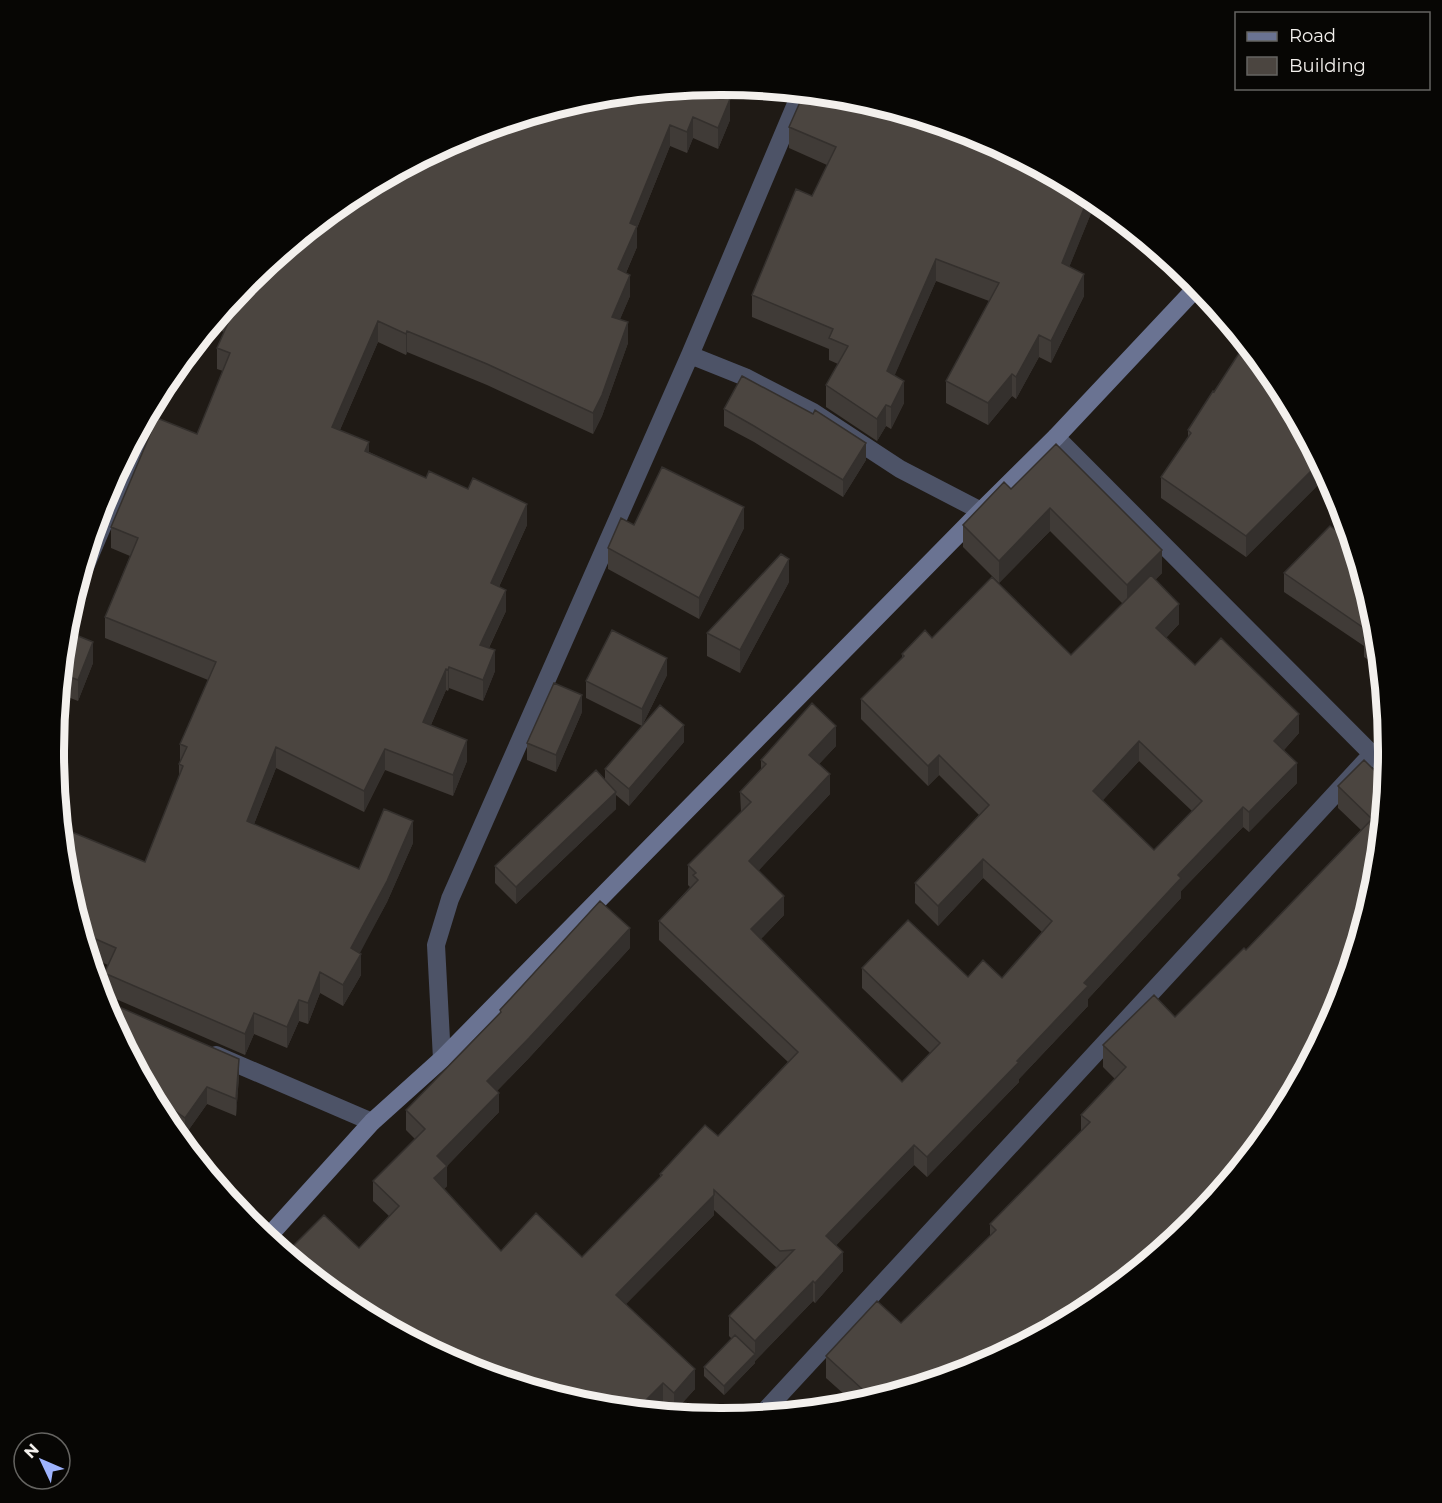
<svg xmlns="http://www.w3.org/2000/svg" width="1442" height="1503" viewBox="0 0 1442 1503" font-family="Montserrat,sans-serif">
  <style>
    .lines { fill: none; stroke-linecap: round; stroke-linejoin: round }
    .street { stroke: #4d5367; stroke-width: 18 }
    .secondary { stroke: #6a7392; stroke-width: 18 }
    .wall { fill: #403b37; fill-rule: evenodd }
    .shaded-wall { fill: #34302d }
    .building { fill: #4b4540; stroke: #34302d; stroke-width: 1.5; fill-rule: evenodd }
    .rim { fill: none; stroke: #f3f0ed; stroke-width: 8 }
  </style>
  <rect width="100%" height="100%" fill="#1f1a15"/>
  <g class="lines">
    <path class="street" d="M690 355 745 377 813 412 900 469 981 511
      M1056 437 1386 768
      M80 579 155 402
      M216 1055 372 1122
      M442 1059 436 945 450 899 690 355 801 92
      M762 1414 1372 754"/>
    <path class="secondary" d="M267 1238 372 1122 442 1059 981 511 1056 437 1198 286"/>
  </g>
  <path class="wall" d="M715 85 712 92 730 120 718 149 693 138 687 153 670 146 637 228V247L626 273 630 296 620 319 628 343 602 416 593 434 487 385 407 352 406 355 378 342 340 430 369 452 527 525 499 587 506 611 489 648 495 671 483 701 449 688 448 691 446 690 431 725 467 761 453 796 385 770 364 812 276 768 254 824 359 869 413 843 387 902 359 953 361 975 343 1006 320 993 308 1024 299 1021 287 1048 254 1034 245 1055 109 996 104 995V974L108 965 90 957 67 881 145 862 179 777V764L180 761V744L208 680 105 638V617L130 556 111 548V527L197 434 223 371 217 369V348L224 332 211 327 250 280 256 278 274 262 591 97Z
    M789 127 1092 197 1096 201 1069 267 1084 296 1051 363 1039 357 1016 399 1012 396 988 425 946 403V381L989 301 936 281 894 376 904 403 891 429 886 426 877 441 826 407V385L838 364 829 360V349L752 317V295L812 196 827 165 789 148Z
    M1276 381 1332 487 1324 479 1246 557 1161 498V477L1188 438V430L1214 392Z
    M724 409 866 460 843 497 754 442 724 426Z
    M1056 444 1162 573 1155 580 1179 624 1166 638 1195 665 1299 733 1284 750 1297 783 1249 832 1243 827 1181 891V898L1088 999V1006L1019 1079V1082L927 1177 914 1165 836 1245 843 1271 815 1303 813 1301 755 1361V1363L724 1395 704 1376V1367L732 1339 729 1336V1316L777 1268 714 1210V1215L626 1304 695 1389 674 1412 663 1402 350 1306 291 1258V1248H359L389 1216 373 1201V1181L415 1139 406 1130V1110L500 1014V1010L630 948 529 1058 497 1091 499 1112 447 1166V1186L444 1189 501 1251 582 1257 660 1177V1174L718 1136 788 1062 659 940V921L690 887 688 885V865L741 812 740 792 761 769V760L836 746 819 764 830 794 758 871 784 915 761 939 902 1082 930 1053 862 988V968L968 977 1002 978 1042 932 983 878 938 926 915 903V883L979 815 939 775 928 786 861 719V699L902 658V654L932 638 1071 655 1123 604 1050 531 999 583 963 547V525L1011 489ZM1139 761 1192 811 1154 850 1102 801Z
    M634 525 744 528 699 619 608 569V548Z
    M1284 573 1375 622 1380 667 1364 657V646L1284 592Z
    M789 582 740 673 707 656V633Z
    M66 631 93 663 78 701 60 694Z
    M667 675 642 726 586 698V681Z
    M582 712 556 772 527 760V743Z
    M684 742 629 806 616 795V809L516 904 495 883V866L605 780V769Z
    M1385 781 1375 882 1192 1223 1091 1306 976 1368 855 1404 826 1378V1356L901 1323 990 1236V1224L1081 1131V1115L1115 1079 1103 1067V1045L1175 1017 1246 950 1361 830 1338 808V786Z
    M105 1006 239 1076 236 1116 207 1104 185 1135 167 1122Z"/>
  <path class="shaded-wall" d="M715 85 704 109V88L705 86Z
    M730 99V120L718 149V128Z
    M693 117V138L687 153V132Z
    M670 125V146L637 228V247L618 291V269L630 223Z
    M1089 196 1096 201 1062 285V263Z
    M936 259V281L887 393V371Z
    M1084 274V296L1051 363V341Z
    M630 275V296L612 338V317Z
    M378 321V342L332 448V427Z
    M628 322V343L602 416 593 434V413Z
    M407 331V352L406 355V334Z
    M1039 335V357L1016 399V377Z
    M1012 374V396L988 425V403Z
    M904 381V403L891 429V407Z
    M886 405V426L877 441V419Z
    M369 442V463L365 451Z
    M866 443V460L843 497V480Z
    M1319 463 1324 472V479L1246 557V536Z
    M527 504V525L491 604V583Z
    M744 507V528L699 619V598Z
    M1050 508V531L999 583V561Z
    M1162 550V573L1127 608V585Z
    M789 559V582L740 673V650Z
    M506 590V611L480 666V645Z
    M1179 604V624L1156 648V628Z
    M93 642V663L78 701V680Z
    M495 650V671L483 701V680Z
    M667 658V675L642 726V709Z
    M449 667V688L448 691V670Z
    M446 669V690L423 743V722Z
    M582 695V712L556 772V755Z
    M1299 714V733L1274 761V741Z
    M684 725V742L629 806V789Z
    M836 726V746L809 775V755Z
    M467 740V761L453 796V775Z
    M1139 741V761L1093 811V791Z
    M276 747V768L247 842V821Z
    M385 749V770L364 812V791Z
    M939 755V775L928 786V766Z
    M1297 763V783L1249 832V812Z
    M830 774V794L749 881V861Z
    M616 792V809L516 904V887Z
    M1243 807V827L1181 891V898L1088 999V1006L1019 1079V1082L927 1177V1157L1017 1061 1178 875Z
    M413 821V843L387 902 351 970V948Z
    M983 859V878L938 926V906Z
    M784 896V915L751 949V929Z
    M630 928V948L529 1058 487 1101V1081Z
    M361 954V975L343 1006V985Z
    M320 972V993L308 1024V1003Z
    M299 1000V1021L287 1048V1027Z
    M254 1013V1034L245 1055V1034Z
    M239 1059V1076L236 1116V1099Z
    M207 1087V1104L185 1135V1118Z
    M499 1093V1112L447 1166V1186L434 1198V1178L437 1156Z
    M914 1145V1165L826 1256V1236Z
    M714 1195V1215L616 1314V1295Z
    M1189 1220V1227L1148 1260Z
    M843 1252V1271L815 1303V1283Z
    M813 1281V1301L755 1361V1363L724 1395V1386L755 1354V1341Z
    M695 1369V1389L674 1412V1393Z
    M663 1383V1402L654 1412 636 1410Z"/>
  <path class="building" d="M705 86 704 88 730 99 718 128 693 117 687 132 670 125 630 223 637 226 618 269 630 275 612 317 628 322 602 395 593 413 487 364 407 331 406 334 378 321 332 427 369 442 365 451 426 478 429 471 468 489 473 478 527 504 491 583 506 590 480 645 495 650 483 680 449 667 448 670 446 669 423 722 467 740 453 775 385 749 364 791 276 747 247 821 359 869 384 809 413 821 387 881 351 948 361 954 343 985 320 972 308 1003 299 1000 287 1027 254 1013 245 1034 109 975 104 974 116 948 82 933 67 881 62 828 145 862 183 766 179 764 187 747 180 744 216 662 105 617 138 538 111 527 157 418 197 434 230 353 217 348 232 314 224 311 250 280 253 277 256 278 258 273 272 262H274L275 259 351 197 466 135 591 97Z
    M804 93 851 97 977 135 1089 196 1062 263 1084 274 1051 341 1039 335 1016 377 1012 374 988 403 946 381 999 283 936 259 887 371 904 381 891 407 886 405 877 419 826 385 848 346 829 338 833 329 752 295 796 189 812 196 836 147 789 127Z
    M1245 344 1276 381 1319 463 1246 536 1161 477 1191 433 1188 430 1213 391 1214 392Z
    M742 376 813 414 815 410 866 443 843 480 754 426 724 409Z
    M1056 444 1162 550 1127 585 1050 508 999 561 963 525 1004 482 1011 489Z
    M662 467 744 507 699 598 608 548 621 518 634 525Z
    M1330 526 1350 540 1375 622 1378 647 1364 638 1368 631 1284 573Z
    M781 554 789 559 740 650 707 633Z
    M1151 575 1179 604 1156 628 1195 665 1221 638 1299 714 1274 741 1297 763 1249 812 1243 807 1178 875 1181 878 1084 983 1088 986 1017 1061 1019 1062 927 1157 914 1145 826 1236 843 1252 815 1283 813 1281 755 1341 729 1316 794 1250 780 1251 714 1190V1195L616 1295 695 1369 674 1393 663 1383 636 1410 591 1406 465 1368 350 1306 307 1270 311 1267 291 1248 324 1215 359 1248 399 1206 373 1181 425 1129 406 1110 501 1012 500 1010 600 901 630 928 529 1038 487 1081 499 1093 437 1156 447 1166 434 1178 501 1251 536 1213 582 1257 662 1175 660 1174 705 1125 718 1136 798 1052 659 921 698 880 693 875 696 873 688 865 751 802 740 792 766 764 761 760 812 703 836 726 809 755 830 774 749 861 784 896 751 929 902 1082 940 1043 862 968 908 920 968 977 983 960 1002 978 1052 921 983 859 938 906 915 883 989 805 939 755 928 766 861 699 904 656 902 654 925 630 932 638 992 577 1071 655ZM1139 741 1202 801 1154 850 1093 791Z
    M612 630 667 658 642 709 586 681Z
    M66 631 93 642 78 680 62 674Z
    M554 683 582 695 556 755 527 743Z
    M660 705 684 725 629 789 605 769Z
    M1364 760 1385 781 1375 882 1337 1007 1275 1122 1192 1223 1189 1220 1148 1260 1091 1306 976 1368 873 1399 826 1356 877 1301 901 1323 996 1230 990 1224 1090 1122 1081 1115 1126 1067 1103 1045 1154 995 1175 1017 1244 948 1246 950 1372 819 1338 786Z
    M596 770 616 792 516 887 495 866Z
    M103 1000 239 1059 236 1099 207 1087 185 1118 152 1094 135 1063 138 1059 131 1056 105 1006Z
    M173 1130 194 1148 191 1152Z
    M735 1335 755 1354 724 1386 704 1367Z"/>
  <path d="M0 0H1442V1503H0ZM720 95H722A656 656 0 0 1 1378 751V752A656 656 0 0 1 722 1408H720A656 656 0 0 1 64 752V751A656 656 0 0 1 720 95Z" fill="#070604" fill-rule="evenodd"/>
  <path class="rim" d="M720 95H722A656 656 0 0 1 1378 751V752A656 656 0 0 1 722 1408H720A656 656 0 0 1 64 752V751A656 656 0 0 1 720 95Z"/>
  <rect x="1235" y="12" width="195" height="78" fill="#070604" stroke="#656461" stroke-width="1.5"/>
  <rect x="1247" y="32" width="30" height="9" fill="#6a7392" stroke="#656461" stroke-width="1.5"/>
  <text x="1289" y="42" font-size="18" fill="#f3f0ed">Road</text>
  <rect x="1247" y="57" width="30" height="18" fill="#4b4540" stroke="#656461" stroke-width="1.5"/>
  <text x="1289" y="72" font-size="18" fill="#f3f0ed">Building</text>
  <g transform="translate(42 1461) rotate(314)"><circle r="28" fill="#070604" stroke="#656461" stroke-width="1.5"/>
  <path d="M0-4.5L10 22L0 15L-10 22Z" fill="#9eb3fd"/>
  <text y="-9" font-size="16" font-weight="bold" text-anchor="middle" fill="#f3f0ed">N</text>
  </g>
</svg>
